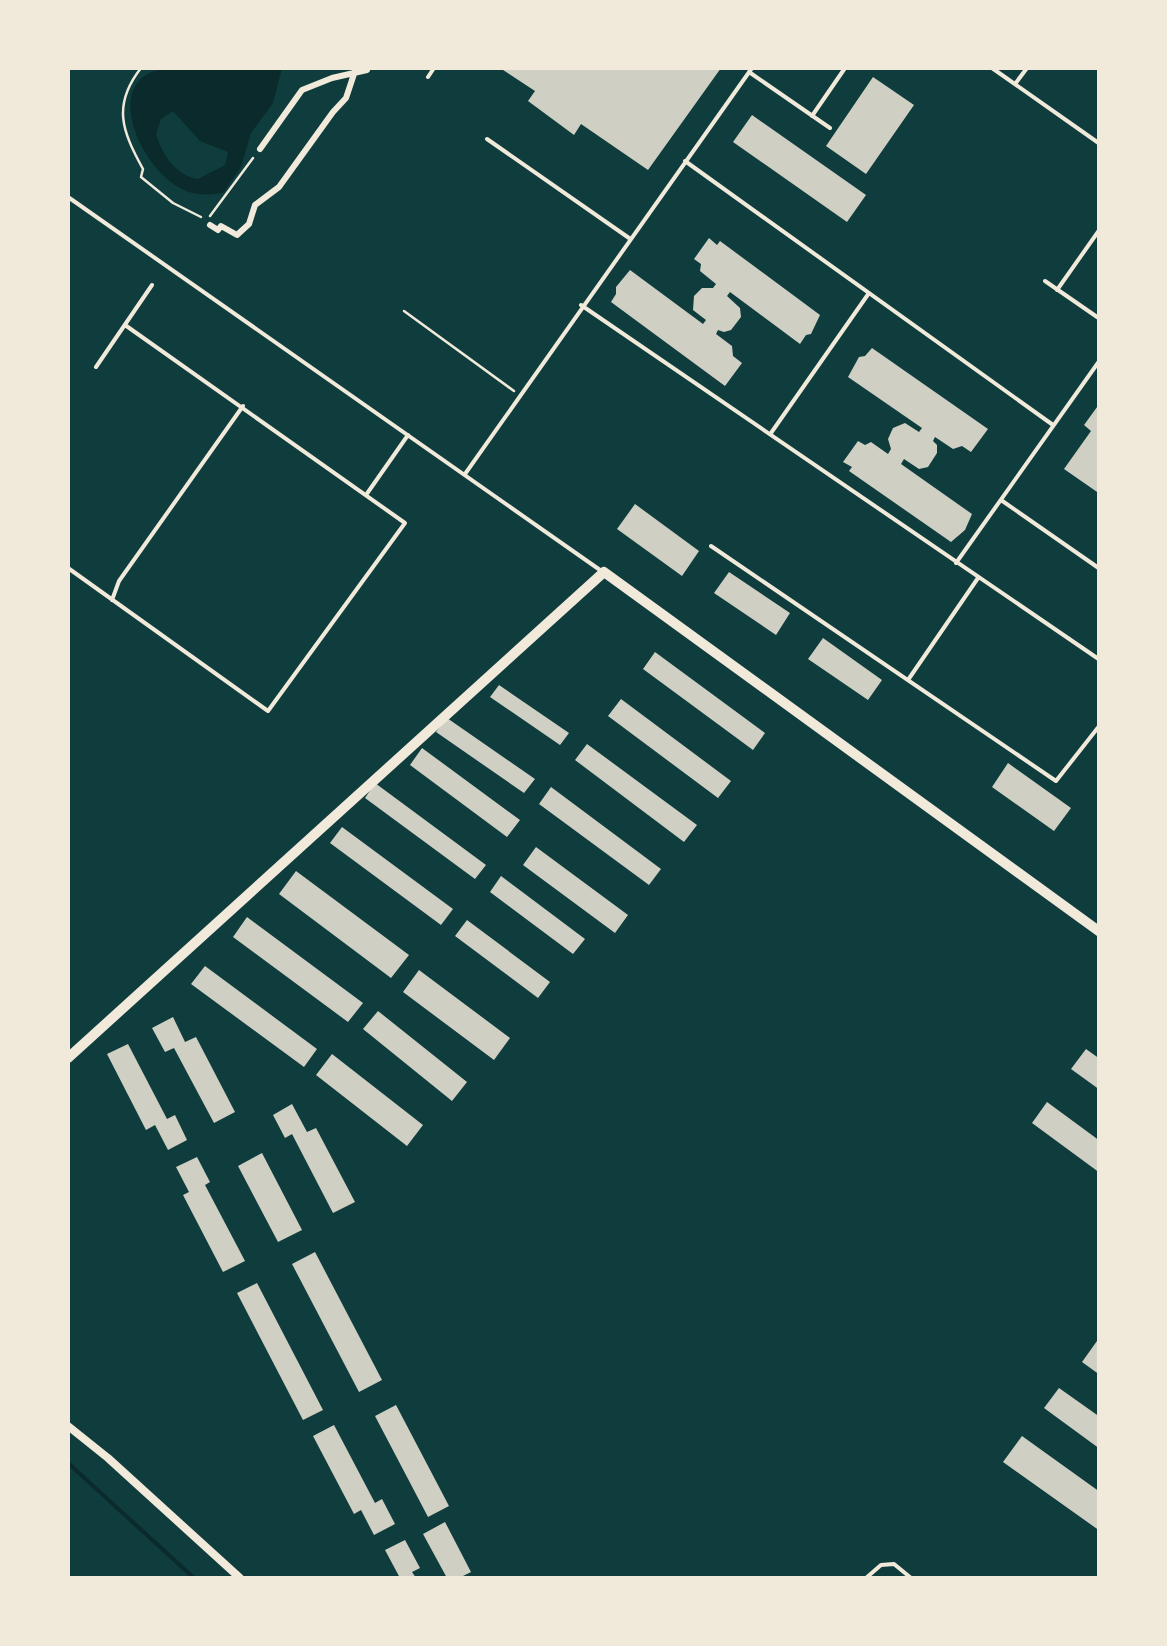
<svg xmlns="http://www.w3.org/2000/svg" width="1167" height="1646" viewBox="0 0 1167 1646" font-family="'PT Serif',serif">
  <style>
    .water { fill: #0a2a2b; fill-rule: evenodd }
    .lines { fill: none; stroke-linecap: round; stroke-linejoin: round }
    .stream { stroke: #0a2a2b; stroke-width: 4 }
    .building { fill: #cfcfc3 }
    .path { stroke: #f1e9da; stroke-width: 2.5 }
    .service { stroke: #f1e9da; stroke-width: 4 }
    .pedestrian { stroke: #f1e9da; stroke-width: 6 }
    .minor { stroke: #f1e9da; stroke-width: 8 }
    .tertiary { stroke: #f1e9da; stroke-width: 10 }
  </style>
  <rect width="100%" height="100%" fill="#0f3d3e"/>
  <path class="water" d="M168 68C205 72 244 67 282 68L273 103 251 133 241 167 223 193C209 195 197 196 184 190 142 173 96 76 168 68ZM173 111 200 141 228 152 225 165 198 179C176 176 162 154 156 134L161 119Z"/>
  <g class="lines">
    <path class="stream" d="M68 1463 194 1578"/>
  </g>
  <path class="building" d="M500 68H721L648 170 581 124 574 135 528 101 535 91Z
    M873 77 914 105 866 174 826 146Z
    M752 115 866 195 847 222 733 142Z
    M709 238 717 245 720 241 820 315 811 334 806 335 800 344 730 292 727 296 740 308 741 317 731 330 724 332 718 330 716 334 732 346 733 356 742 363 725 386 611 302 616 294V287L630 270 703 324 706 320 693 310 694 296 702 288H713L716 284 700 271 701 264 694 259Z
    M872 348 988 429 971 452 962 446 953 449 935 437 933 441 937 445V453L928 467 919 469 904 459 901 464 972 514 965 530 951 542 849 471 852 467 843 462 858 441 865 445 871 442 888 454 891 449 888 439 893 428 905 423 919 432 922 428 848 377 859 357 865 356Z
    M1100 403V494L1064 469 1091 431 1084 425Z
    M635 504 699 551 682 576 617 529Z
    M729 572 790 613 776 635 714 593Z
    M823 638 882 680 868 700 808 659Z
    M655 652 765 733 753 750 643 669Z
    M499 685 569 733 560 745 490 697Z
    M621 699 731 781 718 798 608 716Z
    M447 718 535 779 524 793 436 732Z
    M587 744 697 825 684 842 575 760Z
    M422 748 520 820 507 837 410 765Z
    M1008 763 1071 808 1054 831 992 787Z
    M375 783 486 865 475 879 365 798Z
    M551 787 661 869 649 885 539 804Z
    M342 827 453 909 441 925 330 843Z
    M536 847 628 915 615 933 523 865Z
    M296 871 409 955 391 978 279 894Z
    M501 876 585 939 573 954 490 892Z
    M247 917 363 1003 348 1022 233 937Z
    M467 920 550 982 538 998 455 936Z
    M205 966 317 1049 304 1067 191 984Z
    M419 970 510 1038 494 1060 403 992Z
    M378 1011 467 1082 452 1101 363 1029Z
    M173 1017 185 1042 196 1037 235 1112 214 1123 174 1048 165 1052 152 1028Z
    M128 1044 167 1119 175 1115 187 1140 168 1150 155 1125 146 1130 107 1054Z
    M1086 1049 1100 1059V1090L1071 1069Z
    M332 1054 423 1125 407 1146 316 1075Z
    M1047 1102 1100 1141V1173L1032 1123Z
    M292 1104 307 1132 316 1128 355 1202 333 1213 292 1134 285 1138 273 1115Z
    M262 1153 302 1230 278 1242 238 1166Z
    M197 1157 210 1182 205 1185 245 1261 223 1272 183 1195 189 1192 176 1167Z
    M315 1252 382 1380 359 1392 292 1264Z
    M257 1283 323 1410 303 1420 237 1293Z
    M1097 1341 1100 1342V1375L1082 1362Z
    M1059 1388 1100 1417V1449L1044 1408Z
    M396 1405 449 1506 428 1517 375 1416Z
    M334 1425 375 1503 382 1499 395 1524 374 1535 361 1510 354 1514 313 1436Z
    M1022 1436 1100 1492V1531L1003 1462Z
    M445 1522 471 1572 459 1578H447L423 1534Z
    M405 1540 420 1568 412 1572 416 1578H400L385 1550Z"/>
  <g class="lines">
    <path class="path" d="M141 68C112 105 122 131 143 169L141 177 173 203 201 217
      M210 216 253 158
      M404 311 514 391"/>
    <path class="service" d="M992 68 1100 144
      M749 72 830 128
      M428 77 434 68
      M1015 84 1027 68
      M812 116 845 68
      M487 139 629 238
      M685 161 1053 425
      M68 197 600 570
      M1045 281 1100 319
      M1057 290 1100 229
      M581 305 1100 660
      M96 367 152 285
      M771 433 869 293
      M465 474 752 68
      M366 495 408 435
      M1001 500 1100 569
      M711 546 1056 781 1100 725
      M956 563 1100 360
      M68 568 268 711 405 523 125 325
      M112 600 119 581 243 406
      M908 680 978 578
      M866 1578 881 1565 894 1564 911 1578"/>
    <path class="pedestrian" d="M260 149 302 90 332 78 367 70
      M210 225 218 230 221 226 237 235 249 224 255 205 279 187 333 112 346 98 356 68"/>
    <path class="minor" d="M68 1426 108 1458 240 1578"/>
    <path class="tertiary" d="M68 1058 604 572 1100 932"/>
  </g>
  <rect width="1167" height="1646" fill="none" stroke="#f1e9da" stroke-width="140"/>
</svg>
